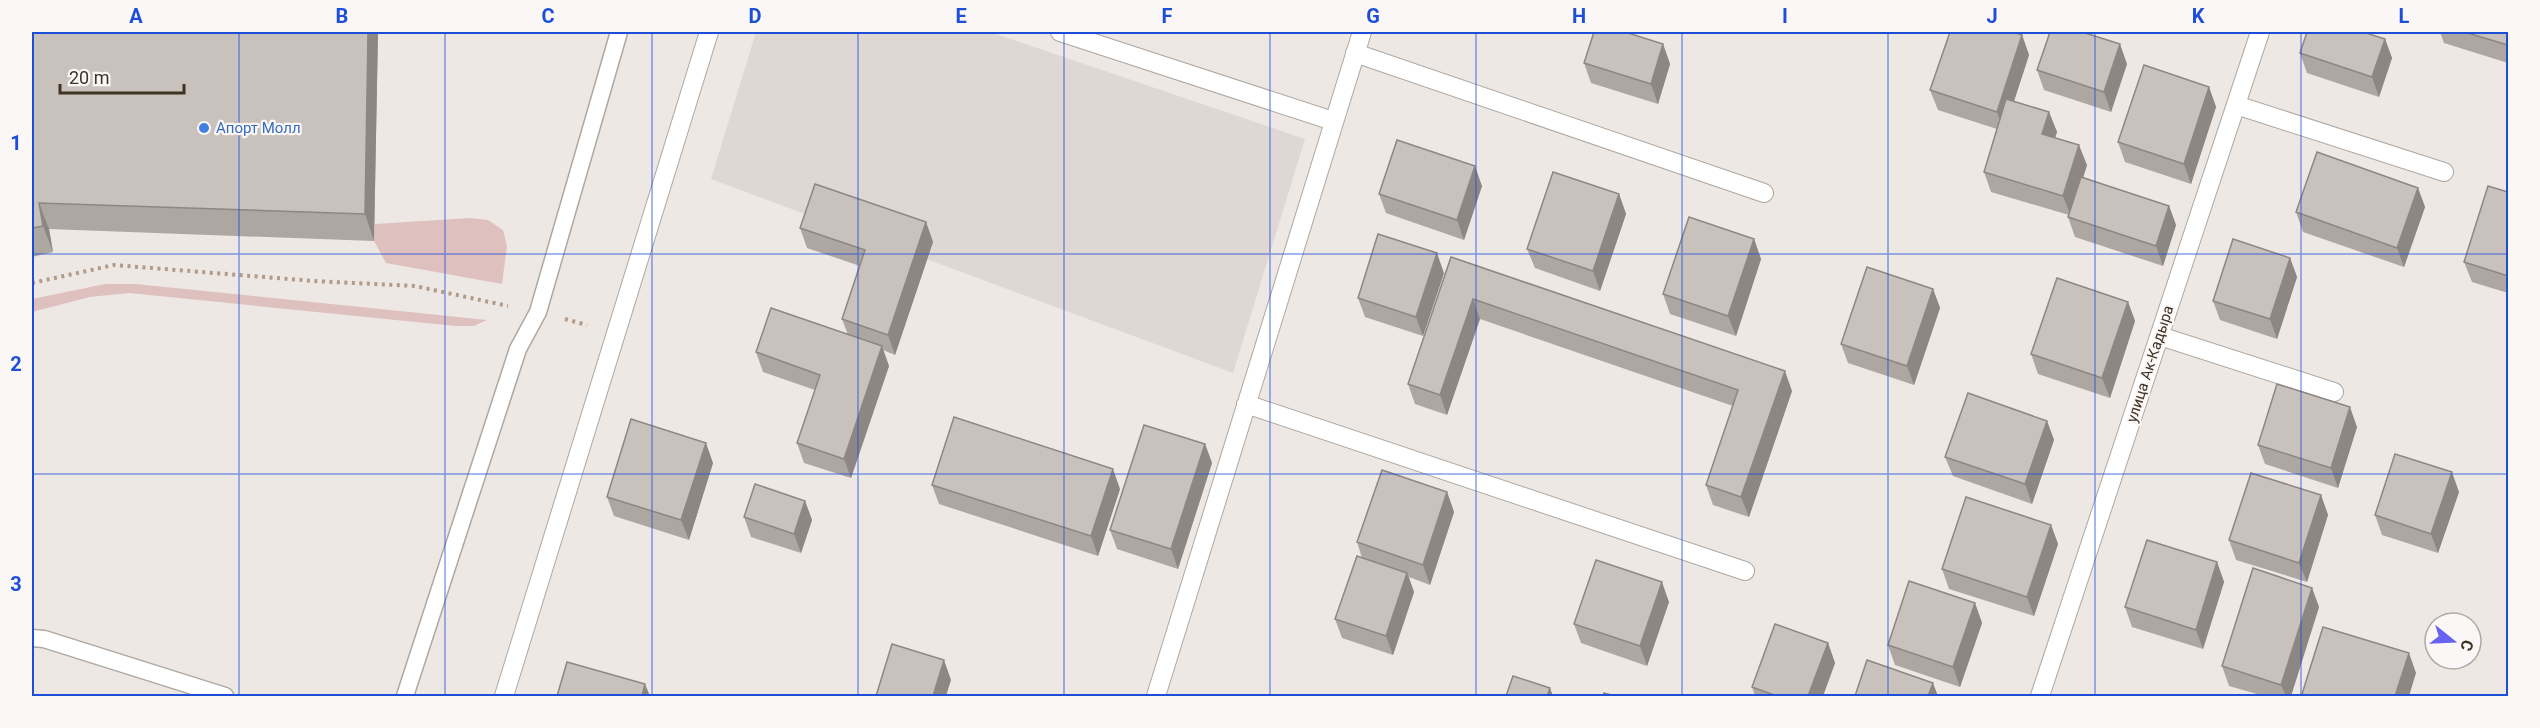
<svg xmlns="http://www.w3.org/2000/svg" width="2540" height="728" viewBox="0 0 2540 728" font-family="Roboto,sans-serif">
  <style>
    .built { fill: #ded7d3 }
    .green { fill: #dec1bf }
    .lines { fill: none; stroke-linecap: round; stroke-linejoin: round }
    .lane-casing { stroke: #afa7a0; stroke-width: 19 }
    .street-casing { stroke: #afa7a0; stroke-width: 20 }
    .path { stroke: #b19b87; stroke-width: 4; stroke-dasharray: 3 4.5; stroke-linecap: butt }
    .lane { stroke: #fff; stroke-width: 16 }
    .street { stroke: #fff; stroke-width: 18 }
    .wall { fill: #ada6a1 }
    .shaded-wall { fill: #8d8783 }
    .building { fill: #c9c1bb; stroke: #8d8783; stroke-width: 1.5 }
    .grid { fill: none; stroke: #1d4ed8; stroke-width: 1.5; stroke-opacity: 0.55 }
    .shop-dot { fill: #3f7fe0; stroke: #faf7f6; stroke-width: 2 }
    .labels { text-anchor: middle; dominant-baseline: central; stroke-width: 4.5; stroke-linejoin: round; paint-order: stroke }
    .shop-label { font-size: 15px; fill: #366cbe; stroke: #faf7f6; text-anchor: start }
    .street-label { font-size: 15px; fill: #403324; stroke: #faf7f6 }
    .neatline { fill: none; stroke: #1d4ed8; stroke-width: 2 }
    .grid-label { font-size: 20px; text-anchor: middle; font-weight: bold; fill: #1d4ed8 }
  </style>
  <rect width="100%" height="100%" fill="#eee8e5"/>
  <path class="built" d="M756 32H990L1305 139 1233 373 711 179Z"/>
  <path class="green" d="M470 218 488 220 503 230 507 246 502 284 386 263 374 241 375 224Z
    M105 284H136L487 320 474 326H455L129 293 90 297 32 312V299Z"/>
  <g class="lines">
    <g class="lane-casing">
      <path id="lane" d="M32 638 44 639 225 696
        M405 696 518 349 538 312 619 32"/>
    </g>
    <g class="street-casing">
      <path id="street" d="M1060 32 1333 121
        M1355 53 1764 193
        M2236 105 2444 172
        M2160 336 2334 392
        M1246 404 1745 571
        M504 696 709 32
        M1156 696 1362 32
        M2040 696 2260 32"/>
    </g>
    <path class="path" d="M32 283 114 265 314 281 415 286 508 306
      M565 319 587 325"/>
    <use href="#lane" class="lane"/>
    <use href="#street" class="street"/>
  </g>
  <path class="wall" d="M32 32H378L374 241 49 229 53 252 32 257Z
    M2440 32H2508V63L2444 43Z
    M2022 35 2029 55 2014 101 2049 112 2057 132 2055 138 2087 165 2083 178 2169 206 2176 225 2163 266 2075 237 2068 217 2069 215 1991 192 1984 172 1997 129 1938 110 1930 90Z
    M2385 39 2392 58 2379 97 2307 73 2300 53Z
    M1663 44 1670 64 1658 104 1591 83 1584 63Z
    M2127 64 2111 112 2044 90 2037 70Z
    M2209 87 2216 107 2191 184 2125 162 2118 142Z
    M1482 186 1464 240 1386 213 1379 194Z
    M2418 188 2425 207 2404 267 2303 232 2296 212Z
    M2508 192V293L2472 282 2464 262Z
    M1619 194 1626 214 1600 291 1535 268 1527 249Z
    M926 222 933 242 895 355 883 350 889 366 851 478 804 463 797 443 815 390 763 372 756 352 848 335 842 319 860 266 807 248 800 228Z
    M1754 239 1761 259 1736 336 1670 314 1663 294Z
    M1451 257 1792 391 1749 517 1713 505 1706 485 1733 406 1480 319 1447 415 1415 404 1408 384Z
    M2290 258 2297 277 2277 339 2220 320 2213 301Z
    M1444 273 1423 336 1365 317 1358 298Z
    M1933 289 1940 308 1914 385 1848 363 1841 344Z
    M2128 302 2135 321 2110 398 2038 374 2031 354Z
    M2047 421 2054 440 2032 504 1953 476 1945 457Z
    M2357 427 2338 488 2265 464 2258 445Z
    M1205 444 1212 463 1178 569 1117 549 1110 530Z
    M713 463 689 540 614 516 607 497Z
    M932 485 1120 489 1098 556 939 504Z
    M1447 492 1454 512 1430 585 1409 577 1414 592 1393 655 1342 638 1335 619 1362 558 1357 542Z
    M2459 492 2438 553 2382 535 2375 515Z
    M2321 495 2328 515 2307 582 2236 560 2229 540Z
    M805 501 812 520 801 553 751 537 744 517Z
    M2051 525 2058 544 2034 616 1949 589 1942 569Z
    M2217 562 2224 582 2203 649 2132 627 2125 607Z
    M2312 588 2319 607 2291 696H2264L2229 686 2222 666Z
    M1669 602 1647 666 1581 643 1574 624Z
    M1975 603 1982 623 1960 687 1895 665 1888 645Z
    M1828 643 1835 663 1823 696H1755L1752 687Z"/>
  <path class="shaded-wall" d="M368 32H378L374 241 365 214Z
    M2022 35 2029 55 2004 132 1997 112Z
    M2385 39 2392 58 2379 97 2372 77Z
    M1663 44 1670 64 1658 104 1651 84Z
    M2120 44 2127 64 2111 112 2104 92Z
    M2209 87 2216 107 2191 184 2184 164Z
    M2049 112 2057 132 2050 153 2042 134Z
    M2079 145 2087 165 2071 216 2063 196Z
    M1475 166 1482 186 1464 240 1457 220Z
    M2418 188 2425 207 2404 267 2397 248Z
    M1619 194 1626 214 1600 291 1593 271Z
    M39 203 49 229 53 252 43 226Z
    M2169 206 2176 225 2163 266 2156 246Z
    M926 222 933 242 895 355 888 335Z
    M1754 239 1761 259 1736 336 1728 316Z
    M1437 253 1444 273 1423 336 1416 317Z
    M2290 258 2297 277 2277 339 2270 319Z
    M1933 289 1940 308 1914 385 1907 366Z
    M1473 299 1480 319 1447 415 1440 395Z
    M2128 302 2135 321 2110 398 2102 378Z
    M882 346 889 366 851 478 844 459Z
    M1785 371 1792 391 1749 517 1741 497Z
    M2350 407 2357 427 2338 488 2331 468Z
    M2047 421 2054 440 2032 504 2025 484Z
    M706 443 713 463 689 540 681 520Z
    M1205 444 1212 463 1178 569 1171 549Z
    M1113 469 1120 489 1098 556 1091 536Z
    M2452 472 2459 492 2438 553 2431 534Z
    M1447 492 1454 512 1430 585 1423 565Z
    M2321 495 2328 515 2307 582 2299 563Z
    M805 501 812 520 801 553 794 534Z
    M2051 525 2058 544 2034 616 2027 597Z
    M2217 562 2224 582 2203 649 2196 630Z
    M1407 573 1414 592 1393 655 1386 636Z
    M1662 582 1669 602 1647 666 1640 646Z
    M2312 588 2319 607 2291 696H2286L2281 685Z
    M1975 603 1982 623 1960 687 1953 667Z
    M1828 643 1835 663 1823 696H1808Z
    M2409 653 2416 673 2409 696H2395Z
    M944 660 951 680 946 696H933Z
    M1933 683 1938 696H1928Z
    M645 684 650 696H642Z
    M1550 688 1553 696H1547Z"/>
  <path class="building" d="M32 32H368L365 214 39 203 43 226 32 228Z
    M1594 32H1625L1663 44 1651 84 1584 63Z
    M1950 32H2012L2022 35 1997 112 1930 90Z
    M2050 32H2082L2120 44 2104 92 2037 70Z
    M2307 32H2363L2385 39 2372 77 2300 53Z
    M2464 32H2508V45Z
    M2144 65 2209 87 2184 164 2118 142Z
    M2006 99 2049 112 2042 134 2079 145 2063 196 1984 172Z
    M1397 140 1475 166 1457 220 1379 194Z
    M2317 152 2418 188 2397 248 2296 212Z
    M1553 172 1619 194 1593 271 1527 249Z
    M2081 177 2169 206 2156 246 2068 217Z
    M815 184 926 222 888 335 842 319 865 250 800 228Z
    M2488 186 2508 192V276L2464 262Z
    M1689 217 1754 239 1728 316 1663 294Z
    M1378 234 1437 253 1416 317 1358 298Z
    M2233 239 2290 258 2270 319 2213 301Z
    M1451 257 1785 371 1741 497 1706 485 1738 390 1473 299 1440 395 1408 384Z
    M1867 267 1933 289 1907 366 1841 344Z
    M2057 278 2128 302 2102 378 2031 354Z
    M771 308 882 346 844 459 797 443 820 375 756 352Z
    M2277 384 2350 407 2331 468 2258 445Z
    M1968 393 2047 421 2025 484 1945 457Z
    M954 417 1113 469 1091 536 932 485Z
    M631 419 706 443 681 520 607 497Z
    M1144 425 1205 444 1171 549 1110 530Z
    M2395 454 2452 472 2431 534 2375 515Z
    M1382 470 1447 492 1423 565 1357 542Z
    M2251 473 2321 495 2299 563 2229 540Z
    M755 484 805 501 794 534 744 517Z
    M1966 497 2051 525 2027 597 1942 569Z
    M2147 540 2217 562 2196 630 2125 607Z
    M1357 556 1407 573 1386 636 1335 619Z
    M1596 560 1662 582 1640 646 1574 624Z
    M2253 568 2312 588 2281 685 2222 666Z
    M1909 581 1975 603 1953 667 1888 645Z
    M1775 624 1828 643 1808 696H1777L1752 687Z
    M2323 627 2409 653 2395 696H2310L2302 694Z
    M892 644 944 660 933 696H876Z
    M1867 660 1933 683 1928 696H1855Z
    M567 662 645 684 642 696H557Z
    M1513 676 1550 688 1547 696H1506Z
    M1604 693 1615 696H1603Z"/>
  <path class="grid" d="M239 32V696M445 32V696M652 32V696M858 32V696M1064 32V696M1270 32V696M1476 32V696M1682 32V696M1888 32V696M2095 32V696M2301 32V696M32 254H2508M32 474H2508"/>
  <circle class="shop-dot" cx="204" cy="128" r="6"/>
  <g class="labels">
    <g class="shop-label">
      <text x="216" y="128">Апорт Молл</text>
    </g>
    <g class="street-label">
      <text transform="translate(2150 364) rotate(-72)">улица Ак-Кадыра</text>
    </g>
  </g>
  <rect width="2540" height="728" fill="none" stroke="#faf7f6" stroke-width="66"/>
  <g transform="translate(2453 641) rotate(108)"><circle r="28" fill="#faf7f6" stroke="#b0a9a2" stroke-width="1.5"/>
  <path d="M0-4.5L10 22L0 15L-10 22Z" fill="#6762ef"/>
  <text y="-9" font-size="16" font-weight="bold" text-anchor="middle" fill="#403324">С</text>
  </g>
  <path d="M60 84v9h124v-9" fill="none" stroke="#403324" stroke-width="3"/>
  <text x="69" y="84" font-size="18" fill="#403324" stroke="#faf7f6" stroke-width="4.5" paint-order="stroke">20 m</text>
  <rect x="33" y="33" width="2474" height="662" class="neatline"/>
  <g class="grid-label">
    <text x="136" y="23">A</text>
    <text x="342" y="23">B</text>
    <text x="548" y="23">C</text>
    <text x="755" y="23">D</text>
    <text x="961" y="23">E</text>
    <text x="1167" y="23">F</text>
    <text x="1373" y="23">G</text>
    <text x="1579" y="23">H</text>
    <text x="1785" y="23">I</text>
    <text x="1992" y="23">J</text>
    <text x="2198" y="23">K</text>
    <text x="2404" y="23">L</text>
    <text x="16" y="150">1</text>
    <text x="16" y="371">2</text>
    <text x="16" y="591">3</text>
  </g>
</svg>
